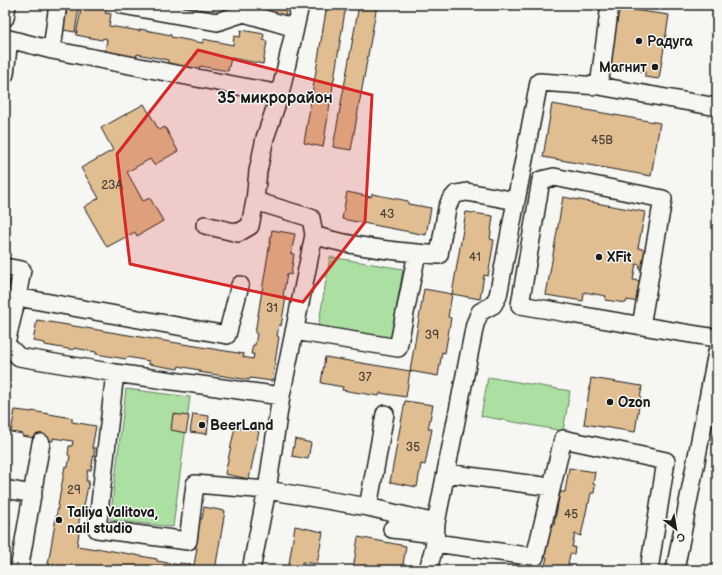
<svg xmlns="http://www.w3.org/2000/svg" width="722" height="575" viewBox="0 0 722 575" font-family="'Balsamiq Sans',sans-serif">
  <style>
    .green { fill: #ace0a2; stroke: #647e5f }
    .building { fill: #e0be92; stroke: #1c1c1c }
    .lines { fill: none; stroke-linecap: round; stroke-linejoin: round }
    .minor-casing { stroke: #1c1c1c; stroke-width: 20 }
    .minor { stroke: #f6f6f2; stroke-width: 17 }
    .marked { fill: #d62828; fill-opacity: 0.2; stroke: #d62828; stroke-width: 3; stroke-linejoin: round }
    .poi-dot { fill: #1c1c1c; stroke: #f6f6f2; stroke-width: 1.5 }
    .labels { text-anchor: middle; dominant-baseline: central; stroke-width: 3; stroke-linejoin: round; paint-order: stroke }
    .number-label { font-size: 12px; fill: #4d443a }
    .poi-label { font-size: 14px; font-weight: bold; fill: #1c1c1c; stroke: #f6f6f2; text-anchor: start }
    .quarter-label { font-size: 16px; font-weight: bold; fill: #1c1c1c; stroke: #f6f6f2 }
  </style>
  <rect width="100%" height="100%" fill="#f6f6f2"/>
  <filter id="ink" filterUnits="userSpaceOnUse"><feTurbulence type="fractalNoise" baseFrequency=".025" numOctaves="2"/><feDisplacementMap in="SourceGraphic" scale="8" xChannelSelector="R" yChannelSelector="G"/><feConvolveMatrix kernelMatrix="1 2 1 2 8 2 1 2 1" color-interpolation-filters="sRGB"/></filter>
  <g filter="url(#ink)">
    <path class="green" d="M330 257 403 269 391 340 318 328Z
      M488 377 570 391 563 431 481 416Z
      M126 389 190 397 173 527 110 520Z"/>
    <path class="building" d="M68 5H79L75 32 63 30Z
      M82 5 107 6 105 13 111 14 109 26 140 31V29L171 35V37L203 43V39L233 45 234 36 240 37 241 30 264 34 263 40 267 41 263 64 231 58 228 71 200 66 199 69 168 64V60L137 54 136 58 105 52 107 39 103 38 102 40 76 35Z
      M264 5H287L285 17 263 13Z
      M327 5H346L323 147 304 143Z
      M359 5H377L351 150 333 147Z
      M665 5H691L690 9Z
      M618 8 669 15 659 79 645 77V72L609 66Z
      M144 104 159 130 165 127 178 151 154 165 150 159 127 172 143 201 150 198 163 221 137 236 135 232 107 247 84 207 99 198 81 168 113 150 101 128Z
      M552 104 660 123 651 176 543 157Z
      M347 192 371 197 372 194 408 201V204L431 208 426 235 342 219Z
      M563 197 645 212 638 248 647 250 642 269H639L640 265 636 264 633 280 642 281 638 302 627 300 626 303 605 300 606 296 584 292 583 301 546 295Z
      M466 212 493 216 490 239 494 240 488 276 484 275 480 299 452 294Z
      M272 230 295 234 291 254H294L291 275 287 274 283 296 286 297 281 326 279 325 277 336 279 337 272 381 250 378 249 380 199 372V370L179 366 178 369 148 364 149 361 127 357 126 359 96 354V352L74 348V350L45 345V343L33 341 37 320 244 354 243 357 253 359 254 354H251L253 345H255L257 334 255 333Z
      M5 279 10 280 6 301 5 300Z
      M424 289 452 294 448 317 451 318 445 353 442 352 438 376 410 371Z
      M325 357 410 371 406 397 380 393 379 396 342 390 343 387 321 383Z
      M591 378 642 386 635 432 584 424Z
      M405 401 433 405 428 429H432L425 465 421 464 417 487 390 482Z
      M15 410 32 412V411L72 418V422L96 426 92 448H95L91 470H88L86 481H89L83 511H81L77 532 79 533 77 546 96 549V548L157 559V561L179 565 180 563 194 565 197 548H194L199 518 202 519 204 507 225 511 215 570H83L48 564 65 466 68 467 70 456 68 455 69 446H72L73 441 53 438V441L22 436 23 434 11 432Z
      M173 414 189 416 186 433 171 430Z
      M193 414 209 416 207 434 190 432Z
      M235 427 259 431 249 479 225 474Z
      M295 439 311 443 308 459 292 456Z
      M569 468 595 472 593 484 595 485 594 493H591L589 503H588L581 536 575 534 572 547H575L574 554H570L567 570H544L547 557 545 556 551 525H554L560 492H565Z
      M295 526 323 532 317 564 302 562 300 570H288Z
      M358 537 406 546 402 570H353Z"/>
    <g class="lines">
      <g class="minor-casing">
        <path id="minor" d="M122 5 217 22 244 13
          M244 5V13L295 28 280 94 265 138 258 171 255 201 311 218 314 235
          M610 5 599 86 717 107
          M5 18 7 5
          M295 28 300 5
          M5 38 9 39 5 74
          M9 39 52 50 280 94
          M52 50 57 11
          M516 201 539 82 599 86
          M205 225 238 233 250 226 255 201
          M417 253 439 255 447 208 450 201 456 194 467 192 516 201 498 296 493 305 480 312 475 324 436 523
          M5 267 22 270 17 297 6 343
          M17 297 227 335 240 285
          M641 326 663 199 554 177 541 180 520 305C585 316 651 328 717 338
          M5 343 19 357 115 373 97 529 188 541 195 484 267 490 368 507 436 523 435 543 428 570
          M115 373 281 396
          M446 473 551 487
          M5 489 33 494
          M368 507 385 414
          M392 529 435 534
          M435 543 535 557 563 439 666 461 649 570
          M19 570 41 443
          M251 570 267 490 281 396 314 235C344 245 384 250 417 253L398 348 294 331
          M675 570 717 352"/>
      </g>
      <use href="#minor" class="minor"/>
    </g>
  </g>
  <path class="marked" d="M198 50 372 95 365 222 303 302 130 264 117 154Z"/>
  <g class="poi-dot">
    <circle cx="639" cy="41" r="4"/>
    <circle cx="655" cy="67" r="4"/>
    <circle cx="599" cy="257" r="4"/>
    <circle cx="610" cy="402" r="4"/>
    <circle cx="202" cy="425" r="4"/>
    <circle cx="59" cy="520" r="4"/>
  </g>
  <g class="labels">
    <g class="number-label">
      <text x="602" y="140">45В</text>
      <text x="112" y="185">23А</text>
      <text x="387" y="214">43</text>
      <text x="475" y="257">41</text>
      <text x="272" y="308">31</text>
      <text x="432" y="335">39</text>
      <text x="365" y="377">37</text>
      <text x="413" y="447">35</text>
      <text x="74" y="490">29</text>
      <text x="571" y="514">45</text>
    </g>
    <g class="poi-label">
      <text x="647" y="41">Радуга</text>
      <text x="647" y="67" text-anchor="end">Магнит</text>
      <text x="607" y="257">XFit</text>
      <text x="618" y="402">Ozon</text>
      <text x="210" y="425">BeerLand</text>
      <text x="67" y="512">Taliya Valitova,<tspan x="67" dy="16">nail studio</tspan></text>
    </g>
    <g class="quarter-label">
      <text x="275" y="98">35 микрорайон</text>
    </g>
  </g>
  <rect width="722" height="575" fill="none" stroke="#f6f6f2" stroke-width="20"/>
  <rect x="10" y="10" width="702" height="555" fill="none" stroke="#1c1c1c" stroke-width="1.5" filter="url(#ink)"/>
  <g transform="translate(676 529) rotate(149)" stroke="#f6f6f2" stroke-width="3" paint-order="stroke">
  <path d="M0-3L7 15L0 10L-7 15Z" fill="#1c1c1c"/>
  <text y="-6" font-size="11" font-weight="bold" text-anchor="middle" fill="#1c1c1c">С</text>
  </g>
</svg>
